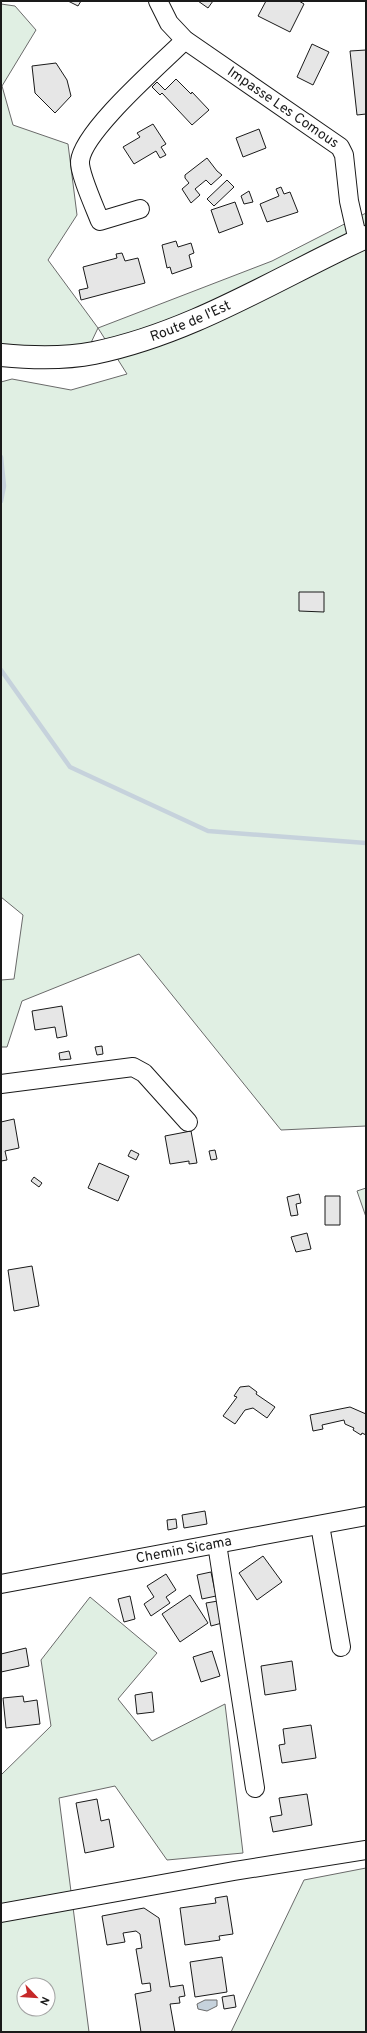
<svg xmlns="http://www.w3.org/2000/svg" width="367" height="2033" viewBox="0 0 367 2033" font-family="Overpass,sans-serif">
  <style>
    .green { fill: #e0efe3; stroke: #6a6a6a; fill-rule: evenodd }
    .water { fill: #c6d2dc; stroke: #6a6a6a }
    .lines { fill: none; stroke-linecap: round; stroke-linejoin: round }
    .stream { stroke: #c6d2dc; stroke-width: 4.5 }
    .building { fill: #e6e6e6; stroke: #1a1a1a }
    .minor-casing { stroke: #1a1a1a; stroke-width: 20 }
    .major-casing { stroke: #1a1a1a; stroke-width: 24 }
    .minor { stroke: #fff; stroke-width: 18 }
    .major { stroke: #fff; stroke-width: 22 }
    .labels { text-anchor: middle; dominant-baseline: central; stroke-width: 3; stroke-linejoin: round; paint-order: stroke }
    .street-label { font-size: 14px; fill: #1a1a1a; stroke: #fff }
  </style>
  <rect width="100%" height="100%" fill="#fff"/>
  <path class="green" d="M1 4 15 6 36 30 2 86 13 125 68 144 77 215 48 260 98 328 272 261 366 213V1126L281 1130 139 954 22 1001 7 1047H1V980L14 979 23 915 1 897V382L12 379 71 390 127 374 98 328 88 349 1 346Z
    M366 1188V1217L357 1191Z
    M90 1597 157 1653 118 1699 152 1741 225 1704 243 1853 167 1860 115 1786 59 1798 89 2032H1V1775L51 1726 41 1660ZM24 1985H48V2009H24Z
    M366 1868V2032H231L304 1880Z"/>
  <path class="water" d="M205 2000H217V2006L207 2011 198 2009 197 2004Z"/>
  <g class="lines">
    <path class="stream" d="M1 457 4 486 1 501
      M1 670 70 767 208 831 366 843"/>
  </g>
  <path class="building" d="M68 1H81L78 6Z
    M198 1H213L208 8Z
    M266 1H299L304 4 290 32 258 16Z
    M312 44 329 52 313 85 297 77Z
    M366 50V114L357 115 350 51Z
    M56 63 67 80 71 96 55 113 35 93 32 66Z
    M176 79 191 94 192 92 209 110 192 125 162 93 160 95 152 87 157 82 165 90Z
    M153 124 166 144 161 147 166 155 160 158 156 151 134 164 123 147 140 137 137 133Z
    M259 129 266 148 243 157 236 138Z
    M207 158 217 171 222 175 211 185 206 180 195 189 200 195 191 203 182 189 189 183 185 178V175Z
    M227 180 234 187 214 206 207 199Z
    M281 187 284 194 290 192 298 212 267 222 260 204 279 196 276 189Z
    M249 191 253 202 244 204 241 196Z
    M235 202 243 224 219 233 211 210Z
    M176 241 178 247 191 243 194 253 189 255 192 267 172 274 170 267 167 268 162 245Z
    M122 253 125 261 138 258 145 283 81 300 79 290 88 288 83 267 117 258 116 254Z
    M299 592H324V612L299 611Z
    M62 1006 67 1036 57 1038 55 1027 35 1030 32 1011Z
    M102 1046 103 1054 97 1055 95 1047Z
    M69 1051 71 1059 60 1060 59 1053Z
    M14 1119 19 1148 5 1151 7 1160 1 1161V1122Z
    M191 1131 197 1163 189 1164V1161L170 1164 165 1136Z
    M131 1150 139 1154 136 1160 128 1156Z
    M215 1150 217 1159 211 1160 209 1151Z
    M99 1163 129 1176 118 1201 88 1188Z
    M34 1177 42 1183 39 1187 31 1181Z
    M299 1194 301 1203 296 1204 298 1215 291 1216 287 1197Z
    M325 1196H340V1225H325Z
    M307 1233 311 1249 296 1252 291 1237Z
    M32 1266 39 1306 14 1311 8 1270Z
    M249 1386 257 1392 256 1394 275 1407 267 1418 253 1408 245 1410 235 1424 223 1416 237 1397 234 1396 240 1387Z
    M350 1407 366 1414V1435L362 1433 361 1435 353 1430 354 1428 345 1424 344 1420 322 1425 323 1429 313 1431 310 1415Z
    M205 1511 207 1524 184 1528 182 1515Z
    M176 1519 177 1528 168 1530 167 1520Z
    M263 1556 282 1582 257 1600 239 1573Z
    M211 1572 216 1596 202 1599 197 1575Z
    M166 1574 176 1590 166 1597 170 1603 151 1616 144 1604 154 1597 147 1586Z
    M190 1595 208 1623 180 1642 162 1614Z
    M130 1596 135 1619 124 1622 118 1599Z
    M218 1601 222 1623 211 1626 206 1603Z
    M26 1648 29 1666 1 1672V1654Z
    M212 1651 220 1676 201 1682 193 1657Z
    M292 1661 296 1690 265 1695 261 1666Z
    M152 1692 154 1712 137 1714 135 1695Z
    M23 1696 24 1702 37 1700 40 1724 6 1728 3 1698Z
    M311 1725 316 1758 282 1763 279 1745 285 1744 283 1729Z
    M307 1794 312 1825 273 1832 270 1817 282 1815 279 1798Z
    M97 1799 101 1821 109 1819 114 1847 85 1853 76 1803Z
    M227 1896 233 1934 219 1936 220 1940 185 1945 180 1908 216 1903 215 1898Z
    M144 1908 159 1918 170 1987 183 1985 185 1996 179 1997 180 2003 170 2004 175 2032H141L135 1994 151 1991 150 1983 142 1984 136 1949 142 1948 140 1934 136 1931 123 1933 125 1942 107 1945 102 1916Z
    M222 1957 227 1992 195 1997 190 1962Z
    M234 1995 236 2007 224 2009 222 1997Z"/>
  <g class="lines">
    <g class="minor-casing">
      <g id="minor">
        <path id="s1" d="M158 1 169 23 185 40 340 147 344 155 349 201 358 241"/>
        <path d="M140 209 100 221C95 208 79 173 80 161 83 131 161 64 185 40"/>
        <path d="M1 1084 133 1067 144 1073 188 1122"/>
        <path d="M320 1525 341 1647"/>
        <path d="M217 1544 255 1788"/>
        <path id="s2" d="M1 1584 366 1516"/>
        <path d="M1 1913 234 1871 366 1850"/>
      </g>
    </g>
    <g class="major-casing">
      <g id="major">
        <path id="s3" d="M1 355C32 358 64 359 94 353 192 333 277 278 366 237"/>
      </g>
    </g>
    <use href="#minor" class="minor"/>
    <use href="#major" class="major"/>
  </g>
  <g class="labels">
    <g class="street-label">
      <text stroke="none"><textPath href="#s1" startOffset="167">Impasse Les Comous</textPath></text>
      <text stroke="none"><textPath href="#s3" startOffset="195">Route de l'Est</textPath></text>
      <text stroke="none"><textPath href="#s2" startOffset="186">Chemin Sicama</textPath></text>
    </g>
  </g>
  <rect width="367" height="2033" fill="none" stroke="#1a1a1a" stroke-width="4"/>
  <g transform="translate(36 1997) rotate(115)"><circle r="19" fill="#ffffff" stroke="#a3a3a3"/>
  <path d="M0-3L7 15L0 10L-7 15Z" fill="#c62828"/>
  <text y="-6" font-size="11" font-weight="bold" text-anchor="middle" fill="#1a1a1a">N</text>
  </g>
</svg>
